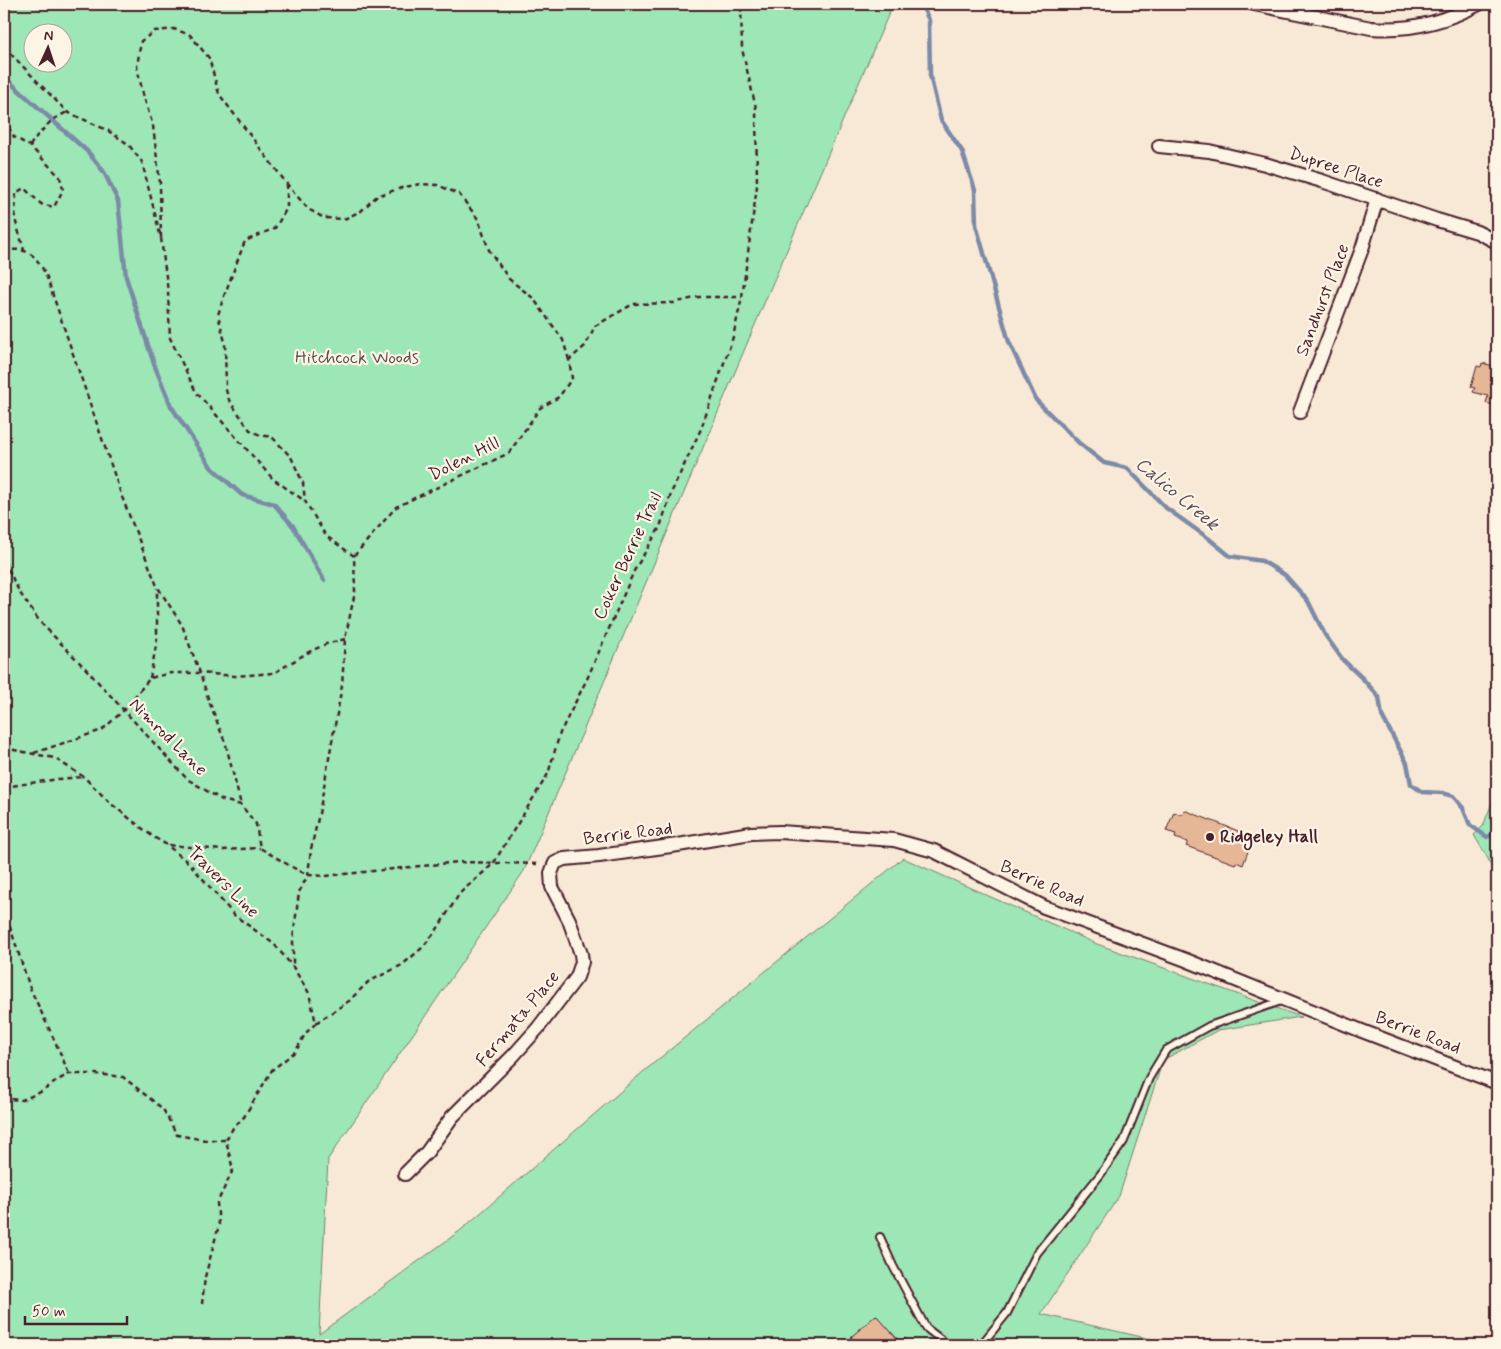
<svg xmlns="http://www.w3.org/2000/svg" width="1501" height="1349" viewBox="0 0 1501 1349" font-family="Mynerve,sans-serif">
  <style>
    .green { fill: #9de6b5; stroke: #748270; fill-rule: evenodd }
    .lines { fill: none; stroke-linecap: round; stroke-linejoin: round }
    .stream { stroke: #7b8aa8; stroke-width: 4.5 }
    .building { fill: #e5b796; stroke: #4a1f2b }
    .lane-casing { stroke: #4a1f2b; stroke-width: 10 }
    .street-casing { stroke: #4a1f2b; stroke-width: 16 }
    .path { stroke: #4a1f2b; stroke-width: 2.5; stroke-dasharray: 5 4; stroke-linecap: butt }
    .lane { stroke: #fcf5e5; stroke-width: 6 }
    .street { stroke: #fcf5e5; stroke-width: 12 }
    .poi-dot { fill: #4a1f2b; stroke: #fcf5e5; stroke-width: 2 }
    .labels { text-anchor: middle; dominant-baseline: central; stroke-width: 4.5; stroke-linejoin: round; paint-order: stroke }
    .street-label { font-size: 18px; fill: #4a1f2b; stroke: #fcf5e5 }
    .park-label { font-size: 18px; fill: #5f514e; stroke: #fcf5e5 }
    .poi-label { font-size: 18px; font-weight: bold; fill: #4a1f2b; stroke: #fcf5e5; text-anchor: start }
    .water-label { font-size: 19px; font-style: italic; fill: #5e4c5f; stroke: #fcf5e5 }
  </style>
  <rect width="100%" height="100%" fill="#f7e9d5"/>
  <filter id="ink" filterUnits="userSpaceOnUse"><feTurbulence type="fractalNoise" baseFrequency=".02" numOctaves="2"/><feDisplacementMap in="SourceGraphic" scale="10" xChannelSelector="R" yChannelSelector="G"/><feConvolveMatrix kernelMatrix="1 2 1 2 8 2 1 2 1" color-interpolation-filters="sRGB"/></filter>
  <g filter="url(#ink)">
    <path class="green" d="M4 4H893L768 294 524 871 328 1159 319 1334 461 1230 643 1072 903 858 1097 944 1301 1017 1218 1030 1163 1060 1119 1196 1041 1314 1177 1345H4ZM32 32H62V62H32Z
      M1497 790V881L1488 859 1474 835 1483 826Z"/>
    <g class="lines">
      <path class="stream" d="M921 4 929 20 930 75 941 120 962 151 975 190 976 225 1009 342 1036 400 1079 443 1104 463 1127 468 1166 508 1208 538 1230 556 1262 561 1285 575 1308 601 1325 635 1343 660 1362 678 1379 697 1382 716 1407 763 1411 784 1422 792 1442 793 1453 796 1463 808 1470 825 1487 837 1497 833
        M4 77 88 152 104 172 118 201 126 277 154 364 171 406 211 467 242 495 274 504 293 526 324 580"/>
    </g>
    <path class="building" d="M1482 363 1497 367 1496 376H1497V406L1486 403 1488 396 1473 392 1475 388 1471 387 1477 366 1481 367Z
      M1184 810 1246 834 1245 837 1252 840 1243 865 1236 862 1235 864 1186 846 1188 842 1175 838 1176 834 1166 831 1174 812 1182 815Z
      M876 1315 900 1342 905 1338 912 1345H858L851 1337Z"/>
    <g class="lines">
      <g class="lane-casing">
        <path id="lane" d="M880 1237 893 1266 926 1328 948 1345
          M981 1345 1007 1313 1037 1253 1100 1175 1124 1141 1149 1078 1166 1050 1209 1026 1284 1000"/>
      </g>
      <g class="street-casing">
        <path id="street" d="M1254 4 1371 28C1409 31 1445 22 1479 4
          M1159 146 1209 151 1265 164 1322 181 1437 220 1477 232 1497 242
          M1300 412 1362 249 1377 199
          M405 1174 427 1152 452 1117 513 1056 538 1028 577 977 582 962 581 954 569 920 552 887 551 873 555 863 564 859 599 856 678 845 751 833 780 832 894 840 934 851 1044 907 1186 960 1362 1031 1497 1083"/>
      </g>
      <path class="path" d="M4 47 67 112 107 130 128 144 142 162 161 238 168 292 170 338 196 392 273 479 305 501
        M4 119 14 137 30 146 60 177 63 190 54 207 41 204 24 188 16 193 15 219 24 250
        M30 146 34 139 52 120 67 112
        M287 184V208L275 228 245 241 224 296 218 315 225 342 226 390 229 400 250 430 260 435 272 437 291 457 303 483 305 501 326 536 354 556 355 592 345 639 342 686 319 814 311 849 308 875 299 892 293 939V967
        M161 238 160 183 153 126 143 94 137 67 141 41 155 31 174 29 190 35 209 58 219 94 287 184 308 209 324 218 344 219 361 211 377 196 401 188 420 184 437 185 459 194 478 219 489 250 509 279 533 298 563 340 569 360
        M4 251C27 246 36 255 46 275L122 497 157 586 182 625 200 673 209 701 226 745 241 805
        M354 556 396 507 509 453 540 408 559 397 572 378 569 360 585 346 595 326 633 304 674 303 698 297H742
        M4 561 20 593 40 622 86 669 187 779 222 800 241 805 256 824 260 848 292 867 308 875 326 876 459 862 541 864
        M150 678 157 640V588
        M4 748 54 758 84 777 110 803 152 836 167 845 190 864 234 915 274 944 293 967 309 993 316 1023 305 1034 296 1051 272 1070 244 1117 233 1128 226 1140
        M34 753 102 730 123 711 150 678 171 673H200L235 676 274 673 307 653 326 644 345 639
        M4 787 58 779 82 777
        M169 845 222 850 260 848
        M4 909 30 988 59 1050 69 1074
        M316 1023 349 1001 368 982 402 965 422 948 436 931 460 893 493 864 548 774 560 733 587 679 634 571 660 527 672 491 701 429 733 337 742 297 757 186 756 108 742 49 741 4
        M4 1103 8 1099 22 1100 43 1091 58 1080 69 1074H96L123 1077 163 1109 177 1135 205 1140H226
        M202 1304 205 1277 219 1225 217 1203 233 1170 226 1140"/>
      <use href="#lane" class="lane"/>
      <use href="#street" class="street"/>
    </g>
  </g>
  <circle class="poi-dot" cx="1210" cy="837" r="5"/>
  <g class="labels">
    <g class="street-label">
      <text transform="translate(1336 168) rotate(18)">Dupree Place</text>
      <text transform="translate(1323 300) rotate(-69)">Sandhurst Place</text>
      <text transform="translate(464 459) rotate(-27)">Dolen Hill</text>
      <text transform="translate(628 556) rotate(-65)">Coker Berrie Trail</text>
      <text transform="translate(168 737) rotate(45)">Nimrod Lane</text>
      <text transform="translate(628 834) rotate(-7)">Berrie Road</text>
      <text transform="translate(223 882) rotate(45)">Travers Line</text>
      <text transform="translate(1042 884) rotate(24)">Berrie Road</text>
      <text transform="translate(518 1019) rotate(-50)">Fermata Place</text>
      <text transform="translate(1418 1033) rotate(21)">Berrie Road</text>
    </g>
    <g class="park-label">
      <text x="357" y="358">Hitchcock Woods</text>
    </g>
    <g class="poi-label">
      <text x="1220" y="837">Ridgeley Hall</text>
    </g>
    <g class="water-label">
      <text transform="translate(1177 494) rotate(40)">Calico Creek</text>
    </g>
  </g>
  <rect width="1501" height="1349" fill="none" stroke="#fcf5e5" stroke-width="20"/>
  <rect x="10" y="10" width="1481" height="1329" fill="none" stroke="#4a1f2b" stroke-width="2" filter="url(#ink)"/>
  <g transform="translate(48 48) rotate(3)"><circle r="24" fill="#fcf5e5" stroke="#b59f9b"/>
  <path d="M0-4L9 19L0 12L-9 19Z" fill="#4a1f2b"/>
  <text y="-8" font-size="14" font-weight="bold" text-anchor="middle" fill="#4a1f2b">N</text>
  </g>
  <path d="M25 1316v8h102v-8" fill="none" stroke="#4a1f2b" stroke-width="2.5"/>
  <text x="32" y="1316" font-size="15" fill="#4a1f2b" stroke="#fcf5e5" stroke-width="4" paint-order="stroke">50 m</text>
</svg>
